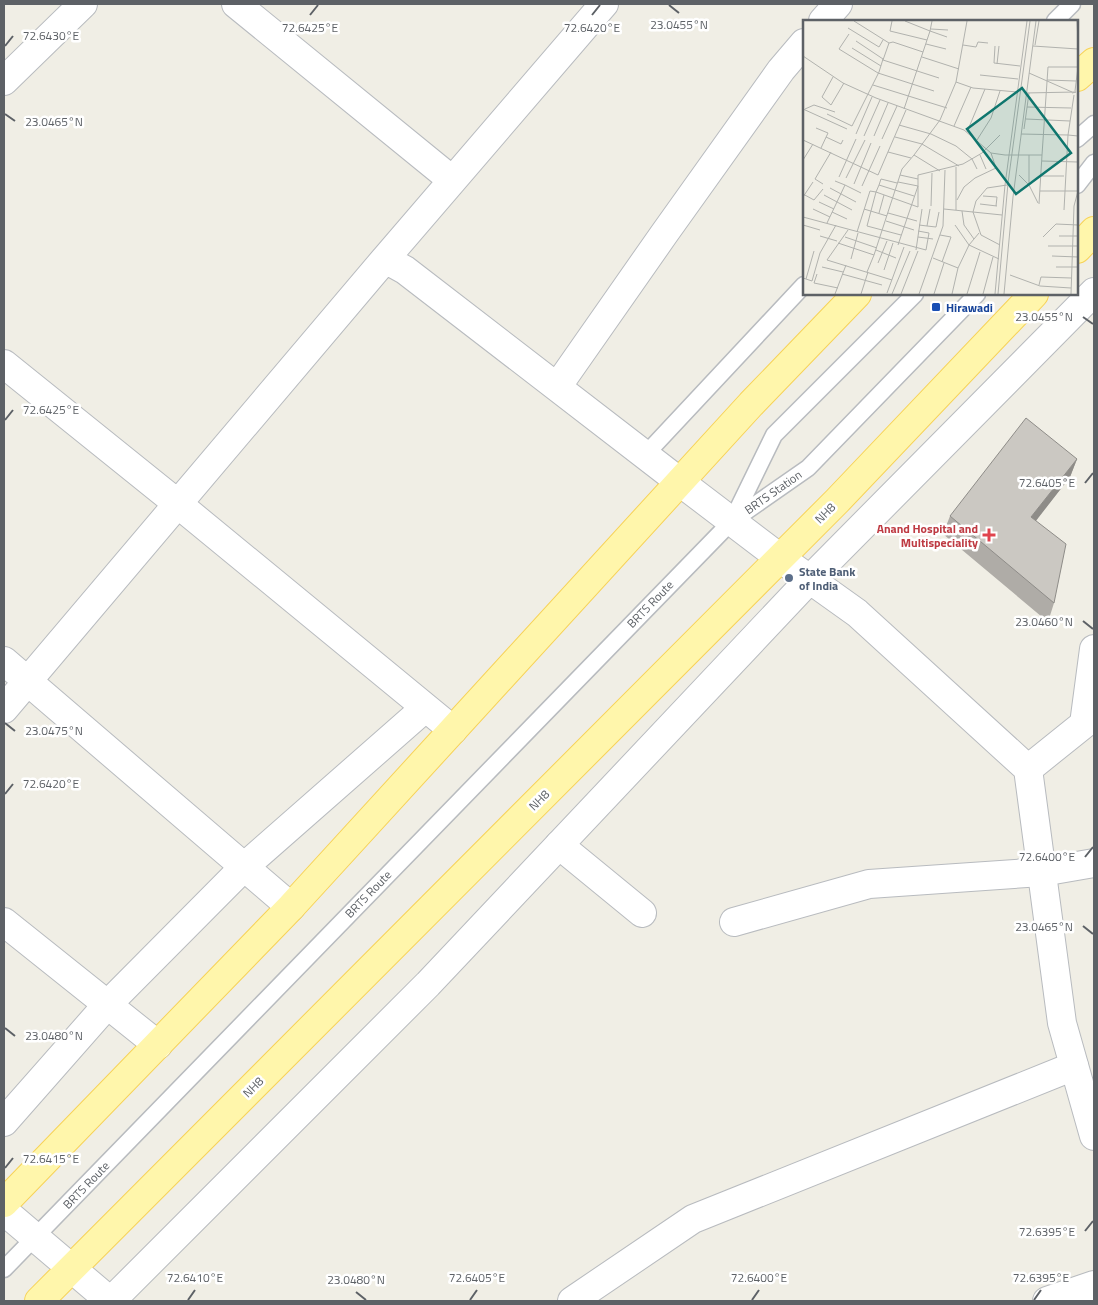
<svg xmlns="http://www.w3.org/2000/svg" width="1098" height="1305" viewBox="0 0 1098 1305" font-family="'Titillium Web',sans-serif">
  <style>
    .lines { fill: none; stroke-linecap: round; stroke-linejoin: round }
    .service-casing { stroke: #b8bbbf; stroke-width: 19 }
    .minor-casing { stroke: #b8bbbf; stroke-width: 30 }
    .tertiary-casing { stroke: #b8bbbf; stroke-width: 30 }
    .primary-casing { stroke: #f7d257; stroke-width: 30 }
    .service { stroke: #fff; stroke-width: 16 }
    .minor { stroke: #fff; stroke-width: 28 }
    .tertiary { stroke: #fff; stroke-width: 28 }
    .primary { stroke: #fff6ab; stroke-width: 28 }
    .wall { fill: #afaca7 }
    .shaded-wall { fill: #8e8c88 }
    .building { fill: #cbc8c2; stroke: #8e8c88 }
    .ticks { fill: none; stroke: #5d6166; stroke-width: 2 }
    .transit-dot { fill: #1a4fb4; stroke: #fff; stroke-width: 2 }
    .health-dot { fill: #e0444e; stroke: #fff; stroke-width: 2 }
    .service-dot { fill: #5c6f8a; stroke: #fff; stroke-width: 2 }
    .labels { text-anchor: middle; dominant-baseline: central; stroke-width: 5; stroke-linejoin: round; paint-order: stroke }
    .transit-label { font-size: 12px; font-weight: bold; fill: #164399; stroke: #fff; text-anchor: start }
    .street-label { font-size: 12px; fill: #5d6166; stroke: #fff }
    .health-label { font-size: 12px; font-weight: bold; fill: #be3a42; stroke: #fff; text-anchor: end }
    .service-label { font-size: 12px; font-weight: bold; fill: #4e5e75; stroke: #fff; text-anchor: start }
    .inset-road { fill: none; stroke: #b1b2ae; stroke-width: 1 }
    .view { fill: #0f766e; fill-opacity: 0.15; stroke: #0f766e; stroke-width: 2.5 }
    .inset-edge { fill: none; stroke: #5d6166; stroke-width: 2.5 }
    .ticks-label { font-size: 12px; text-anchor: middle; fill: #5d6166; stroke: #fff; stroke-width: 5; stroke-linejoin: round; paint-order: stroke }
  </style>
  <rect width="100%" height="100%" fill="#f0eee5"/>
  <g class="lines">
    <g class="service-casing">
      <path id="service" d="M1055 21 1072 4
        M1077 139 1094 124
        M1077 185 1094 163
        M645 455 804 285
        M733 519 774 435 915 294
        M4 1269 732 521 808 468 977 294"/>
    </g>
    <g class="minor-casing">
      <path id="minor" d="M236 4 452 180
        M823 21 838 4
        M4 81 83 4
        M385 259 604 4
        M4 364 178 504 453 730
        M557 387 664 234 781 70 804 43
        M4 661 291 907
        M4 709 385 259 405 270 680 482
        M1028 769 1084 724 1094 649
        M559 845 642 913
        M4 922 158 1045
        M734 922 869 884 1042 872 1094 863
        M4 1211 110 1301
        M572 1301 693 1219 1074 1066
        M1047 1301 1094 1285"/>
    </g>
    <g class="tertiary-casing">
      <path id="tertiary" d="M680 482 780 558 857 613 1028 769 1062 1023 1094 1136
        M4 1122 107 1005 244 867 425 708
        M111 1301 428 984 810 579 1094 292"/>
    </g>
    <g class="primary-casing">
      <path id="primary" d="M1077 77 1094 62
        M1077 249 1094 231
        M4 1203 291 907 751 404 857 294
        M39 1301 837 501 1034 294"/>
    </g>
    <use href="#service" class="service"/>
    <use href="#minor" class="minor"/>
    <use href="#tertiary" class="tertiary"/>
    <use href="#primary" class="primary"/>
  </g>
  <path class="wall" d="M1077 459 1070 477 1036 520 1054 603 1048 622 943 534 950 516Z"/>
  <path class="shaded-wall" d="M1077 459 1070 477 1025 535 1031 517Z"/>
  <path class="building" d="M1026 418 1077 459 1031 517 1066 544 1054 603 950 516Z"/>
  <path class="ticks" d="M669 5 679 13M310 15 318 5M592 15 600 5M5 46 13 36M5 114 15 121M1083 317 1093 324M5 420 13 410M1085 483 1093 473M1083 621 1093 629M5 723 15 731M5 794 13 784M1085 857 1093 847M1083 926 1093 934M5 1028 15 1036M5 1168 13 1158M1085 1231 1093 1221M356 1292 366 1300M188 1300 195 1290M470 1300 477 1290M752 1300 759 1290M1034 1300 1041 1290"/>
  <rect class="transit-dot" x="931" y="302" width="10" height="10" rx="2.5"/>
  <path class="health-dot" d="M986.5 527.5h5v5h5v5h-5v5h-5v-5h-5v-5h5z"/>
  <circle class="service-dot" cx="789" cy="578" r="5"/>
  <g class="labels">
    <g class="transit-label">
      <text x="946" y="307">Hirawadi</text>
    </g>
    <g class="street-label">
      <text transform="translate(773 492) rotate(-35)">BRTS Station</text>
      <text transform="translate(825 513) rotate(-45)">NH8</text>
      <text transform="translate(650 604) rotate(-46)">BRTS Route</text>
      <text transform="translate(539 800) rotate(-45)">NH8</text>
      <text transform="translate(368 894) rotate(-46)">BRTS Route</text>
      <text transform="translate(253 1087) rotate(-45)">NH8</text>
      <text transform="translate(86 1185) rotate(-46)">BRTS Route</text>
    </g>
    <g class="health-label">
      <text x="978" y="528">Anand Hospital and<tspan x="978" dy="14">Multispeciality</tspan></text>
    </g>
    <g class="service-label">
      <text x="799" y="571">State Bank<tspan x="799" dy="14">of India</tspan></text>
    </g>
  </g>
  <g transform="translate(803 20)">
    <rect width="275" height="275" fill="#f0eee5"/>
    <path class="inset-road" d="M51 1 86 23 80 40 136 58M89 1 87 11 124 20M102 1 127 11 129 1M274 1 275 22M45 8 76 27 80 20M128 9 145 10M46 14 36 29 75 53 131 71M86 23 90 22 120 32M123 24 143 29M160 25 173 27 175 22 185 23M232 25 236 1M192 26 191 43 217 46M230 26 275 29M49 28 78 46M0 36 40 63 73 78 161 110 188 133 202 135H239L245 47H275M119 37 156 49M194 44 196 26M226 53 269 72M177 55 215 59M30 57 19 77 28 85 41 63M244 60 273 61M153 62 164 1M70 65 144 88M272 71 275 47M222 73 273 72 269 73M224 87 268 88M0 89 44 109M2 89 11 85 32 92M101 89 127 11 144 17M24 94 49 106 76 52 80 39 53 21M223 99 267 101M96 105 128 114 153 126 169 139 174 149M151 106 168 67M13 108 25 113 18 128M221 109 226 73M164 112 182 69M53 114 69 77M218 114 265 115 271 75M61 116 77 80M71 116 85 83M23 117 38 124 40 120M92 117 119 124 156 146M79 119 94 86M0 120 75 155 103 90M174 120 188 98 197 71M85 132 108 138M177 135 183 149M226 135V164M0 140 10 124M239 141 275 142M153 147V190M137 151 111 135 137 100 153 62 170 68 214 72M97 155 115 159M216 155 226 165 235 183M238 156H261M36 157 53 119M43 158 62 120M95 162 115 166 95 225M20 164 12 159 28 132M51 164 68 123M42 165 58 173M76 165 78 159 94 163M59 166 77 126M27 168 53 182M237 171H275M0 174 11 180 20 169M21 175 49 190M111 176 76 165 73 172 115 187V155L160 144 179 133 197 115M180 176 194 177 193 186M0 177 10 162M154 180 161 167 172 158 193 148 188 133M16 182 31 189M177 184 194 186M236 184 239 135M128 186 129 153M10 189 27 197M61 189 84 196M141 189 199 195M261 190 265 115 275 116M159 191 161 205 171 219M29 192 44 199M76 193 81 175M85 193 114 201M0 197 123 230 126 213 115 211M83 201 111 210M24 203 42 165 32 161M0 205 17 210M116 205 124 206 127 189M152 205 166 225 196 239M124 206 133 207 136 192M45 210 24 240 89 260M54 212 67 171 73 172 64 206 98 215M137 215 148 217 139 242M17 216 34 221M256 216H275M42 217 74 228M115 217 130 219M240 217 253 204 275 205M35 223 71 235 64 252M197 225 178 215 170 192 173 181 184 168 204 165M245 226H275M73 230 93 238M113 230 119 189M71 235 99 149 111 135M249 236 275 237M130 238 155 248M48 239 55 213M75 243 84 221M19 247 40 252M253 247H275M81 250 90 223M14 254 11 263 35 268M39 254 79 265M207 255 237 266 268 268M0 258 9 261 17 233 33 205M3 259 11 231M236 265 238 257 268 258M84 273 101 227M32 274 43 245M58 274 65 252M89 274 107 231M98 274 115 231M116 274 140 206 142 150M131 274 141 243M149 274 155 248 166 225 176 213M164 274 177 232M180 274 190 237M192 274 202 165 224 1M195 274 205 163 227 1M201 274 210 177 233 1M268 274 271 186 275 171"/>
    <path class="view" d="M219 68 268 133 213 174 164 109Z"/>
    <rect width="275" height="275" class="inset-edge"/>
  </g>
  <g class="ticks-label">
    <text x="679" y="29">23.0455°N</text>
    <text x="310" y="32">72.6425°E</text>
    <text x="592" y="32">72.6420°E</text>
    <text x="51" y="40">72.6430°E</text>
    <text x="54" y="126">23.0465°N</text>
    <text x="1044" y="321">23.0455°N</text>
    <text x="51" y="414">72.6425°E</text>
    <text x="1047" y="487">72.6405°E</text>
    <text x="1044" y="626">23.0460°N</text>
    <text x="54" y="735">23.0475°N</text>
    <text x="51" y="788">72.6420°E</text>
    <text x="1047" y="861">72.6400°E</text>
    <text x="1044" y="931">23.0465°N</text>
    <text x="54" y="1040">23.0480°N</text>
    <text x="51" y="1163">72.6415°E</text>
    <text x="1047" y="1236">72.6395°E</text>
    <text x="195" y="1282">72.6410°E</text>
    <text x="477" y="1282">72.6405°E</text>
    <text x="759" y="1282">72.6400°E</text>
    <text x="1041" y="1282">72.6395°E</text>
    <text x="356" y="1284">23.0480°N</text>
  </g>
  <rect width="1098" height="1305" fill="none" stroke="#5d6166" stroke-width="10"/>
</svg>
